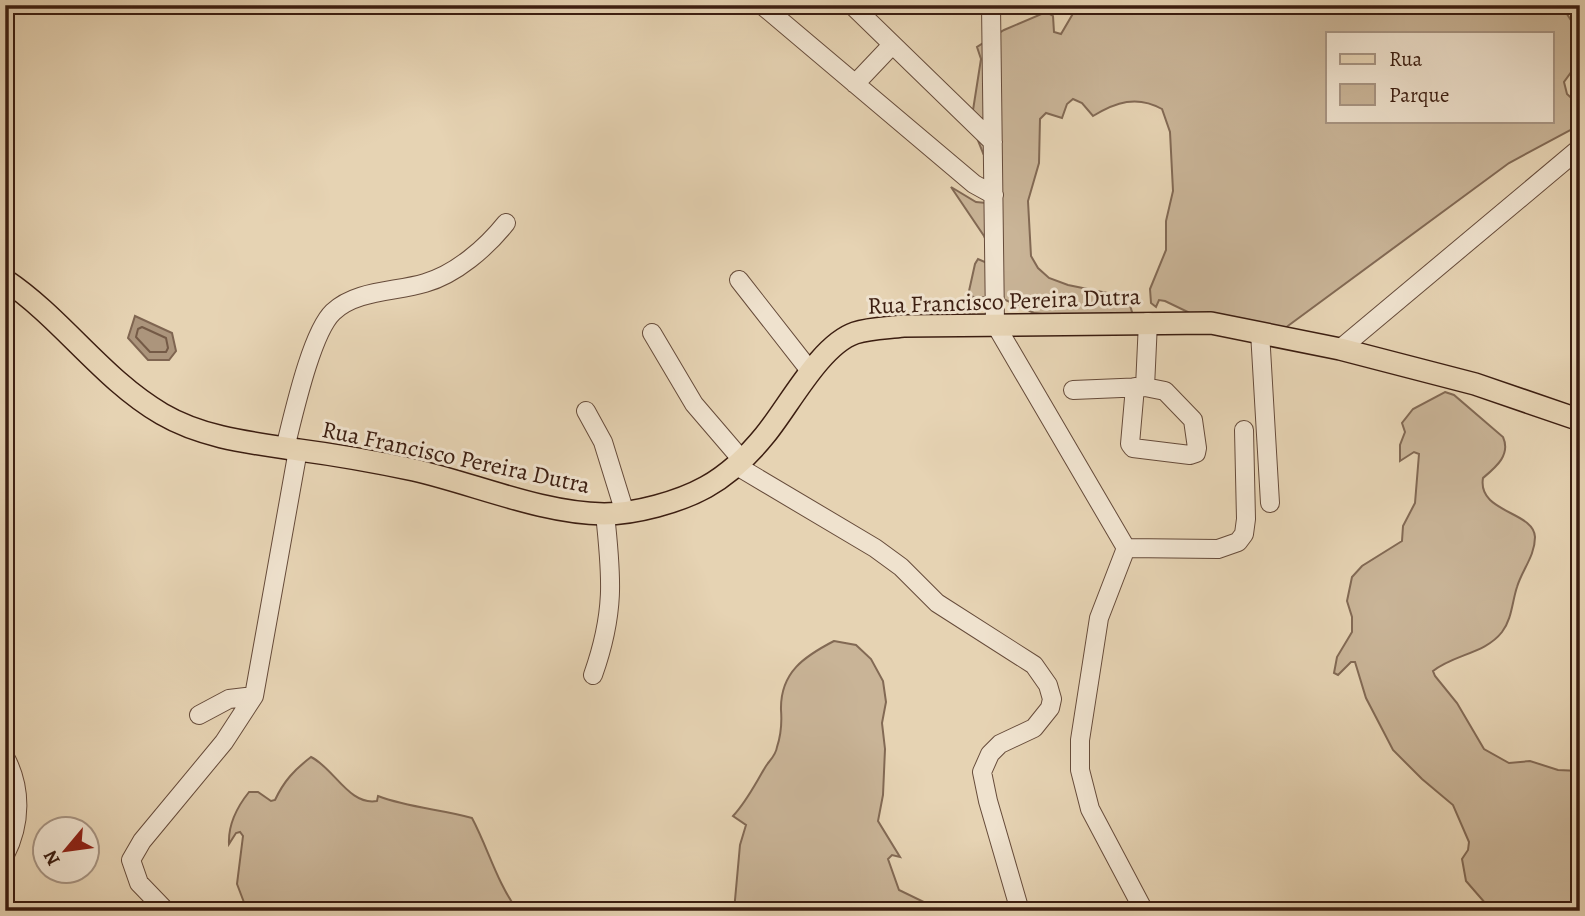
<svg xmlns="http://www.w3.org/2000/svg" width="1585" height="916" viewBox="0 0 1585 916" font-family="Alegreya,serif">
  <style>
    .green { fill: #c9b497; stroke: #826954; stroke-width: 2; fill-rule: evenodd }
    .water { fill: #ac957c; stroke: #7f6551; stroke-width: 2 }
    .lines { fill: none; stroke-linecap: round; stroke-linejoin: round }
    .shore { stroke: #745a46; stroke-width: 2 }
    .minor-casing { stroke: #664b3a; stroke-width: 20 }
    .major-casing { stroke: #3c1e11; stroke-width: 24 }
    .minor { stroke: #efe2ce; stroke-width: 18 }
    .major { stroke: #e6d3b3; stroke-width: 21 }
    .labels { text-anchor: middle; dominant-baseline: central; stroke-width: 6; stroke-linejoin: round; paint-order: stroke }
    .street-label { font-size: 24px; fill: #3c1e11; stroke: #efe2ce }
  </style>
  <rect width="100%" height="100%" fill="#e6d3b3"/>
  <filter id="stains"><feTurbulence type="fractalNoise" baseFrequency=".00286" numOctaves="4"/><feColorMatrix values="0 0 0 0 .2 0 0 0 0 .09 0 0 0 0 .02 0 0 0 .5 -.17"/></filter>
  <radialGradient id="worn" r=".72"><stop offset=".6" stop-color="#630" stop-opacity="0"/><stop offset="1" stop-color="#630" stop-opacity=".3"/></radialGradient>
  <path class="green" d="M1078 5H1580V16L1565 11 1580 34V70L1572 71 1564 82 1567 94 1580 106V125L1509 163 1281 331 1194 315 1165 301 1159 300 1156 307 1151 303 1150 289 1166 250V221L1173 191 1170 132 1162 109C1137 95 1116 102 1093 116L1082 103 1073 99 1067 104 1062 118 1046 113 1040 119 1039 163 1028 201 1031 256 1038 268 1049 278 1068 285 1117 295 1129 302 1132 312 1127 317 1082 319 1034 313 999 297H973L969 291 975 264 978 259 987 263 988 245 984 236 951 187 976 202 986 203 996 137 983 153 971 123 981 59 977 47 1004 30 1046 12 1053 16 1054 32 1061 34ZM1328 33H1552V121H1328Z
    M1445 392 1454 395 1503 437C1511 455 1496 467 1483 478 1477 513 1534 511 1535 537 1535 556 1522 570 1517 587 1512 602 1512 619 1502 632 1485 654 1454 654 1433 671L1435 676 1457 703 1484 749 1509 763 1530 761 1558 770 1580 771V911H1492L1466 881 1462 859 1468 850 1469 842 1453 805 1422 779 1393 750 1366 698 1355 662H1351L1338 675 1334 673 1337 657 1352 632V617L1347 601 1352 577 1362 566 1402 541 1403 526 1415 503 1419 454 1414 452 1400 461V445L1405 432 1402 423 1413 409Z
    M834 641 856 645 871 659 883 681 886 702 882 723 885 749 883 795 878 821 900 857 892 855 888 859 899 890 928 904 931 911H734L740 845 746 825 733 816C747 801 755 784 766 766 770 760 776 755 777 747 781 735 782 723 781 710 780 672 805 656 834 641Z
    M311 757C334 768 349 806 377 801L378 796C409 808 441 809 472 818 488 848 497 883 518 911H241L245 905 237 884 243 836 240 832 236 833 229 844C228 824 237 807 249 792H258L271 801 275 800C284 781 294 770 311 757Z"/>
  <path class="water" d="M135 316 172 333 176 351 169 360H148L128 338Z"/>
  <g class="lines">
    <path class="shore" d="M142 327 166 338 168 348 166 352H150L136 337 138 329Z"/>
    <g class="minor-casing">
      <path id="minor" d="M762 5 974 184 994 195
        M852 5 993 142
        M991 5 995 324 1126 548 1099 618 1080 740V770L1090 809 1144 911
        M855 84 892 45
        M739 280 811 372
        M1260 332 1270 503
        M652 333 694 404 742 460
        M1340 349 1580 148
        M1135 387 1130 444 1133 448 1190 455 1196 453 1197 448 1193 420 1165 391 1145 387
        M1073 390 1145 387 1148 322
        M586 411 603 442 625 513
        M285 448C293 417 311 333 333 312 356 290 395 292 425 283 456 274 486 248 506 223
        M737 466 875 548 901 567 937 603 1034 665 1048 685 1052 699 1050 708 1034 728 1000 744 990 754 982 772 988 801 1020 911
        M1126 548 1218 549 1238 542 1244 534 1246 519 1244 430
        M593 675C615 613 612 578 605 514
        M199 715 229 699 254 696
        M5 757C22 788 21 824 5 855
        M166 911 139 883 131 860 142 841 224 742 254 696 298 450"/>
    </g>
    <g class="major-casing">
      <path id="major" d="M5 280C62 318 102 379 162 414 203 438 252 443 299 450 337 455 376 462 414 470 475 484 541 513 604 514 635 514 679 502 706 487 729 474 748 456 765 435 789 406 820 345 855 333 870 328 888 328 903 326L1211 323 1340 349 1475 384 1580 420"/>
    </g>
    <use href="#minor" class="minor"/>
    <use href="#major" class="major"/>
  </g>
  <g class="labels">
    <g class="street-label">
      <text transform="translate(1004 301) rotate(-2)">Rua Francisco Pereira Dutra</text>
      <text transform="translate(456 457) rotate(12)">Rua Francisco Pereira Dutra</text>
    </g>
  </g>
  <rect width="1585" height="916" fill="none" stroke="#e6d3b3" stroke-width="28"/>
  <rect x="7" y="7" width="1571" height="902" fill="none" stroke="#3c1e11" stroke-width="3.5"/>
  <rect x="14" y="14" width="1557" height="888" fill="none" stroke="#3c1e11" stroke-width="2"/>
  <rect x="1326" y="32" width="228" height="91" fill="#efe2ce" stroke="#a79482" stroke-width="2"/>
  <rect x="1340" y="54" width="35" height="10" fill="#e6d3b3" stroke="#a79482" stroke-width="2"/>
  <text x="1389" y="66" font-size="21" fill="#3c1e11">Rua</text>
  <rect x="1340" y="84" width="35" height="21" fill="#c9b497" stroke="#a79482" stroke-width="2"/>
  <text x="1389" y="102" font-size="21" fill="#3c1e11">Parque</text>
  <g transform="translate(66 850) rotate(241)"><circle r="33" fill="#efe2ce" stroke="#a79482" stroke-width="2"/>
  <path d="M0-5L12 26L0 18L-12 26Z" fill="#8f2418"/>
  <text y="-10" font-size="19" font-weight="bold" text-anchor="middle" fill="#3c1e11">N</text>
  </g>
  <rect width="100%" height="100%" filter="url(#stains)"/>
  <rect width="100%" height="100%" fill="url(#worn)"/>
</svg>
